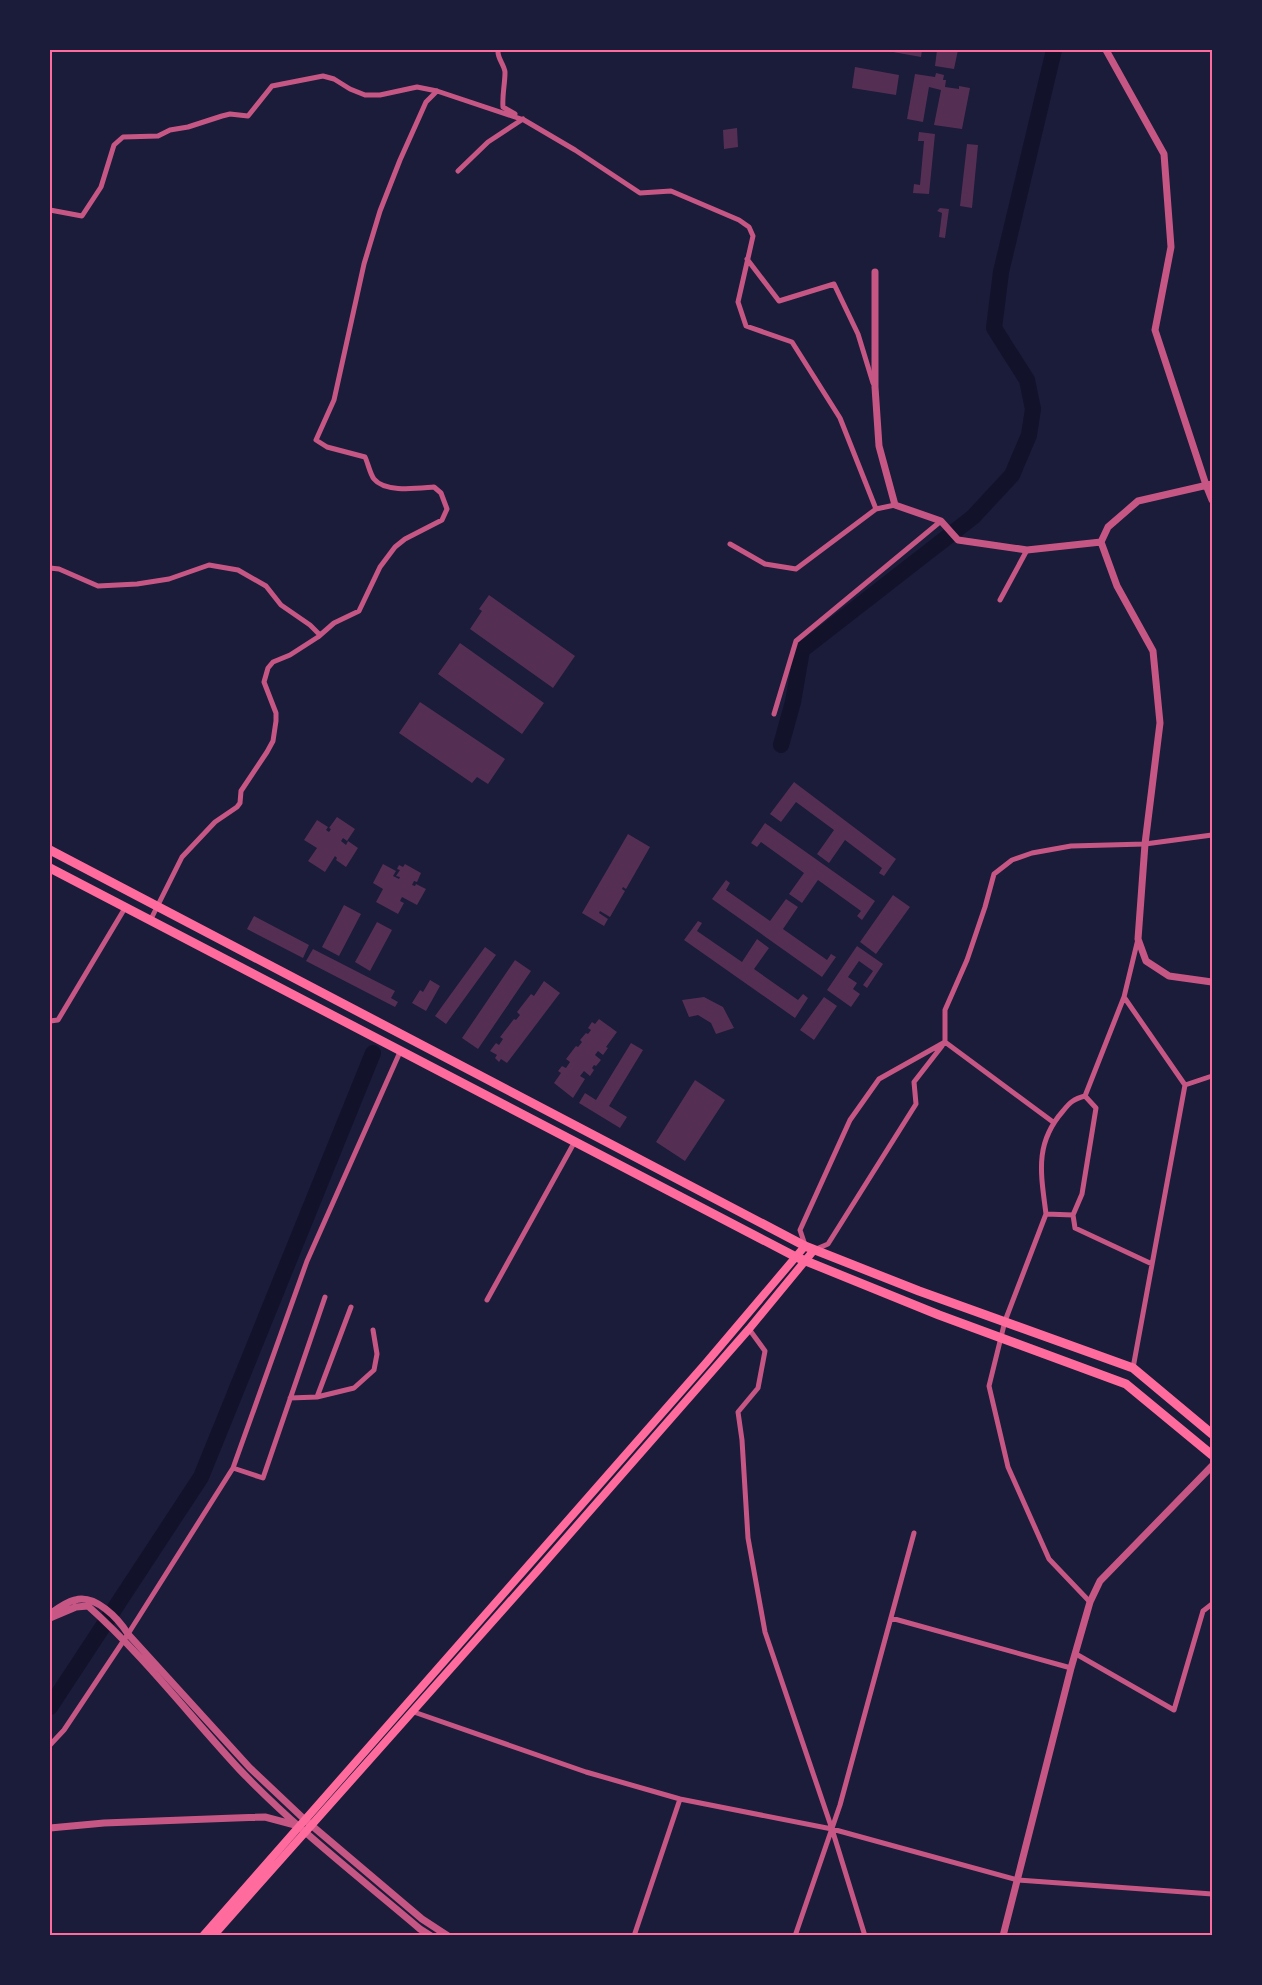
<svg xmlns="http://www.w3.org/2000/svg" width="1262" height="1985" viewBox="0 0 1262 1985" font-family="Arial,sans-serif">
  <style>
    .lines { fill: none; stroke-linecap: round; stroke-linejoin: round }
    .river { stroke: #12122b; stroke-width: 16 }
    .building { fill: #542f53 }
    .minor { stroke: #c65784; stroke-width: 5 }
    .tertiary { stroke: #c65784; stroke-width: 7 }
    .secondary { stroke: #ff6b9d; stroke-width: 8 }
    .trunk { stroke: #ff6b9d; stroke-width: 9 }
    .neatline { fill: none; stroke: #ff6b9d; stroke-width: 2 }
  </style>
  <rect width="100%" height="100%" fill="#1b1b3a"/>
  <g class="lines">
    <path class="river" d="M781 745 793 702 802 650 973 517 1012 475 1029 435 1033 409 1027 380 994 328 1001 272 1054 50
      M50 1707 201 1477 373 1053"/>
  </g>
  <path class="building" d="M893 50H922L921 57 893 52Z
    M937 50H958L954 69 935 66Z
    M855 67 899 75 896 95 852 88Z
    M936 73 944 75 943 80H946L945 87 959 89V86L970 88 962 129 934 125 941 90 929 87 923 122 907 119 915 74 935 77Z
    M737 128 738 147 724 149 723 130Z
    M919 132 935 134 929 194 913 193 914 184 920 185 924 141H918Z
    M967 144 978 145 972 208 960 206Z
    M940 208 949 209 945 238 939 237 942 213 937 211Z
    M489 595 575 656 553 688 470 629 482 611 479 609Z
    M460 643 544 703 522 734 438 674Z
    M420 702 505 759 488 784 477 777 472 783 399 733Z
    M794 782 896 859 884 876 879 873 882 868 845 840 829 863 817 854 834 830 796 802 781 822 770 814Z
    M337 817 355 829 347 841 343 838 341 841 346 845 348 841 358 848 346 867 336 860 337 858 335 856 325 872 308 861 317 848 304 840 317 820 328 827 326 830 329 832 331 829 329 828Z
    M765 823 875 901 862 920 857 916 861 911 818 880 802 903 789 894 804 873 761 842 757 847 751 843Z
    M628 834 650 847 626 889 623 887 622 889 625 891 610 917 600 911 599 913 608 919 604 926 582 913Z
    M383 864 396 871 393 876 399 879 400 877 396 876 400 870 397 869 399 865 403 867 405 864 421 873 417 882 414 881 412 885 415 886 416 884 426 889 417 905 402 897 400 901 404 903 398 914 376 902 383 889 373 883Z
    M726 880 730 883 726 890 770 921 786 899 798 907 783 929 827 960 831 954 836 957 822 977 712 899Z
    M893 895 910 907 876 954 860 942Z
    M344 905 361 914 339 956 322 947Z
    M254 916 309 945 303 958 247 929Z
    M698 921 702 923 697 931 742 962 757 939 769 948 754 969 798 1000 803 994 808 998 795 1018 684 940Z
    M377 922 392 930 370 971 355 962Z
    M857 946 883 964 867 988 863 985 873 971 859 961 848 977 857 983 853 989 860 994 851 1007 827 990Z
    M485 947 496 955 446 1024 435 1016Z
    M313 949 395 991 391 998 398 1002 395 1007 306 961Z
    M515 960 531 971 478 1049 462 1038Z
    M430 980 440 986 426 1011 412 1003 420 990 423 992Z
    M544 981 560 993 507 1063 501 1059 499 1062 495 1058 497 1055 490 1051 496 1043 499 1045 503 1039 500 1037 514 1019 516 1020 520 1015 517 1012 531 994 534 996Z
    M704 997 723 1007 734 1028 716 1034 711 1023 698 1015 689 1017 682 1000Z
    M824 997 837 1006 814 1040 800 1030Z
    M599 1019 617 1032 606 1047 608 1048 603 1055 598 1051 595 1055 601 1060 596 1066 594 1065 592 1068 594 1070 590 1076 584 1071 580 1076 585 1079 573 1098 554 1083 561 1073 558 1071 562 1066 566 1068 570 1062 566 1059 576 1046 578 1047 582 1042 580 1040 586 1033 588 1034 591 1030 588 1028 592 1022 595 1024Z
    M631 1043 643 1050 609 1106 627 1117 620 1128 579 1103 585 1093 596 1100Z
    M695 1080 725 1100 685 1161 656 1142Z"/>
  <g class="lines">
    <path class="minor" d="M498 50C497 58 504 64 505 72 505 84 502 95 503 107L515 114
      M458 171 488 142 523 119
      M50 210 82 216 101 187 114 145 123 137 158 136 170 130 188 127 222 116 230 114 248 116 272 86 323 76 334 79 350 89 365 95H380L417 87 437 91 524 120 575 150 640 193 671 191 739 220 749 227 753 236 738 302 746 326 792 342 840 418 876 509
      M747 259 779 301 834 284 858 334 873 383
      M730 544 765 564 796 569 876 509 895 505
      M50 568 59 569 98 586 137 584 169 579 209 565 238 570 266 586 281 605 310 625 320 635
      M1000 600 1027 550
      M774 714 796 641 941 521
      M150 921 182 857 215 822 237 807 240 803 241 791 267 752 273 741 276 721V713L264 682 268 668 273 662 290 655 318 637 334 623 359 611 380 567 395 547 405 539 442 520 447 509 441 493 434 487C419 488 385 493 374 479 370 474 368 463 365 457L327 447 316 440 334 400 364 264 380 211 400 160 426 102 437 91
      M1124 997 1185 1085
      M50 1021 58 1020 125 908
      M945 1042V1010L967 960 985 907 994 874 1012 860 1032 853 1071 846 1145 844 1212 835
      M945 1042 1053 1122
      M1185 1085 1212 1076
      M1085 1096 1096 1108 1082 1194 1073 1215 1046 1214 1005 1321 989 1386 1008 1467 1049 1559 1090 1602
      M1085 1096 1124 997 1138 939
      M1046 1214C1041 1174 1034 1144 1063 1111 1070 1102 1074 1099 1085 1096
      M1073 1215 1075 1228 1152 1264
      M805 1245 800 1230 850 1120 879 1079 945 1042
      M814 1250 828 1244 916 1104 914 1082 942 1046
      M487 1300 574 1143
      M749 1329 765 1351 758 1388 738 1412 742 1440 748 1538 765 1632 832 1829 865 1936
      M1133 1368 1185 1085
      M317 1397 351 1307
      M290 1398 317 1397 354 1388 374 1370 377 1354 373 1330
      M233 1468 263 1478 325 1297
      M891 1618 1071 1668
      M1076 1654 1174 1710 1203 1611 1212 1604
      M411 1711 586 1772 680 1799 832 1829 1018 1880 1212 1894
      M50 1745 64 1730 128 1634 233 1468 307 1261 400 1052
      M634 1936 680 1799
      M795 1936 840 1805 914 1533"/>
    <path class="tertiary" d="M1106 50 1164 154 1171 247 1155 330 1206 485 1212 500
      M875 272V387L879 446 895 505 941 521 958 540 1027 550 1101 542
      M1212 484 1138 501 1108 527 1101 542 1117 586 1153 651 1160 723 1145 844 1138 939 1146 961 1169 976 1212 982
      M50 1614C57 1609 66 1602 75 1600 95 1594 118 1618 128 1634L250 1768 304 1819 422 1919 448 1936
      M50 1618 76 1607 88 1606C143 1655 189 1715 239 1769 294 1827 359 1877 420 1929L431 1936
      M50 1828 104 1823 235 1818 265 1817 295 1825
      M1003 1936 1071 1668 1090 1602 1100 1581 1212 1466"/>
    <path class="secondary" d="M203 1936 706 1363 805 1246
      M213 1936 539 1569 749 1329 814 1250"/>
    <path class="trunk" d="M50 850 805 1246 919 1291 1133 1368 1212 1434
      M50 868 796 1257 939 1315 1126 1384 1212 1455"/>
  </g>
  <rect width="1262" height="1985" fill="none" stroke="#1b1b3a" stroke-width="102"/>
  <rect x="51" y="51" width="1160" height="1883" class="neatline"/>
</svg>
